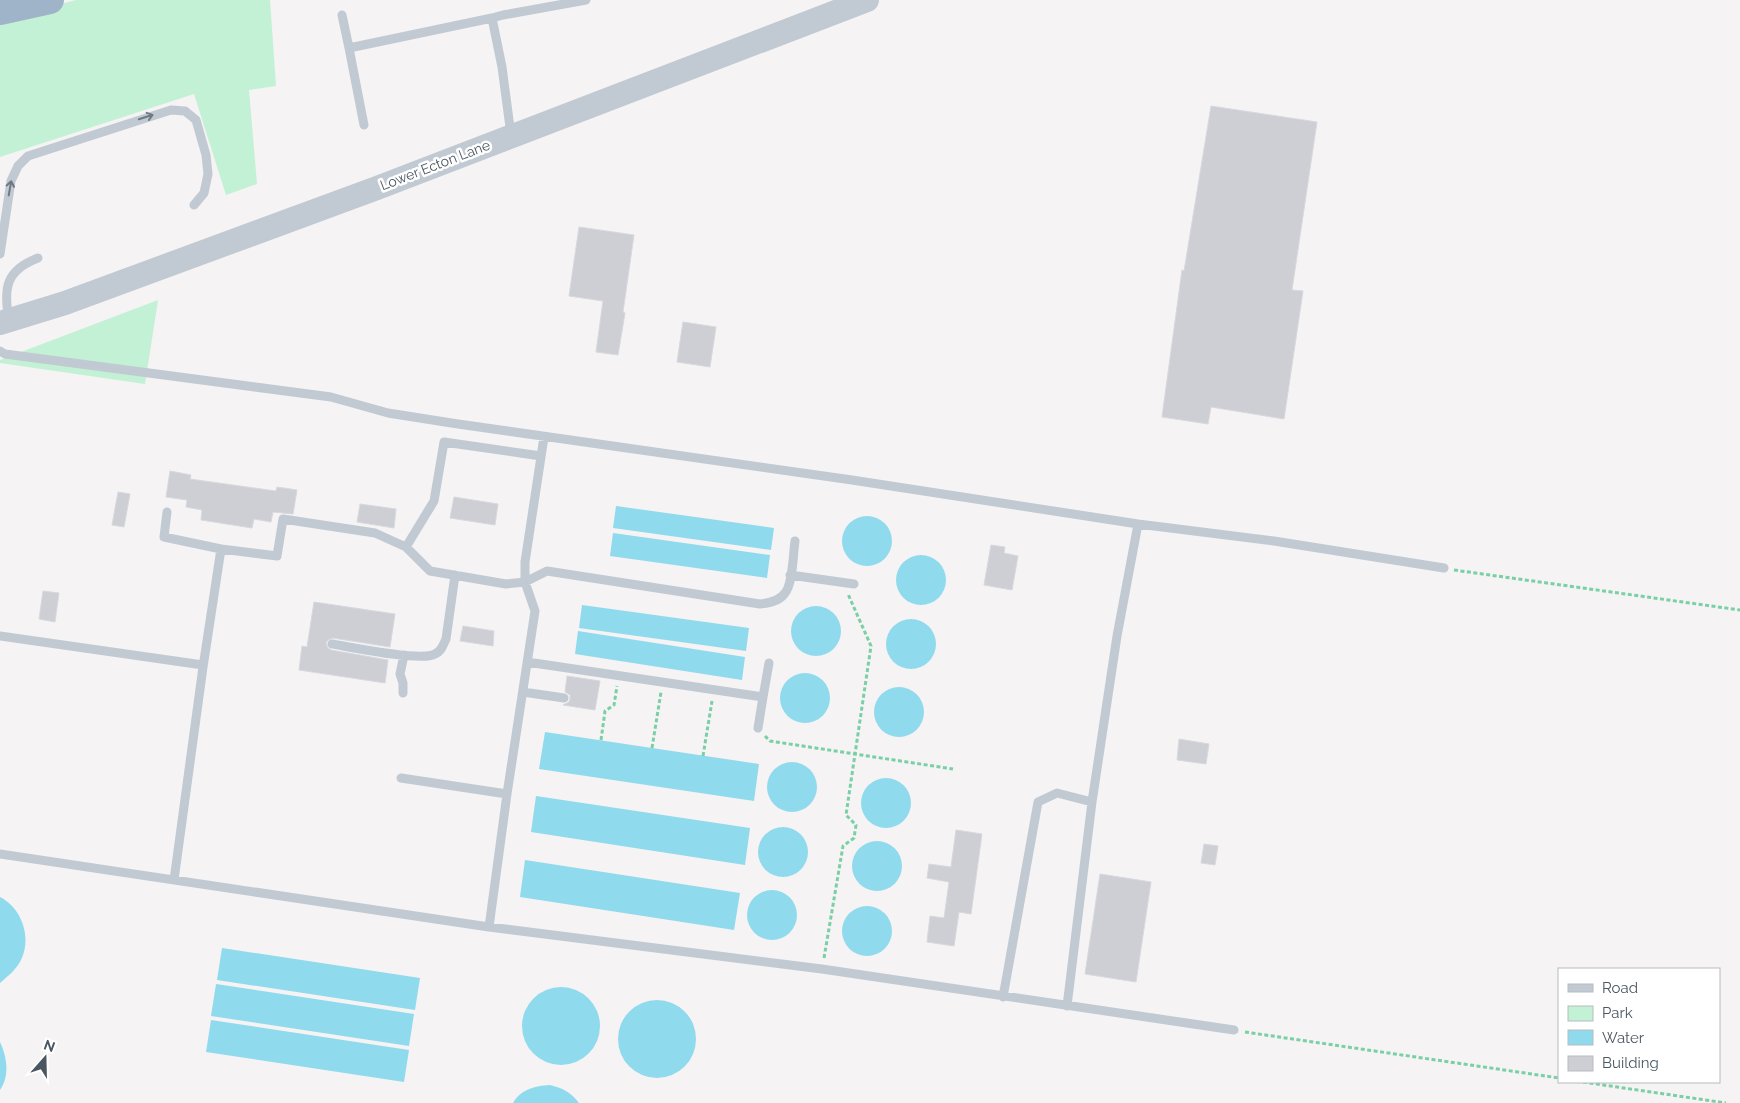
<svg xmlns="http://www.w3.org/2000/svg" width="1740" height="1103" viewBox="0 0 1740 1103" font-family="Raleway,sans-serif">
  <style>
    .green { fill: #c3f1d5 }
    .water { fill: #90daee }
    .building { fill: #cdcfd5; stroke: #d7d9de }
    .lines { fill: none; stroke-linecap: round; stroke-linejoin: round }
    .path { stroke: #7ad0a6; stroke-width: 3; stroke-dasharray: 4 2.5; stroke-linecap: butt }
    .service { stroke: #c1cad2; stroke-width: 9 }
    .tertiary { stroke: #c1cad2; stroke-width: 24 }
    .trunk { stroke: #9fb4c9; stroke-width: 28 }
    .oneway { stroke: #6e7983 }
    .labels { text-anchor: middle; dominant-baseline: central; stroke-width: 5; stroke-linejoin: round; paint-order: stroke }
    .street-label { font-size: 14px; fill: #4a5661; stroke: #fff }
  </style>
  <rect width="100%" height="100%" fill="#f5f3f3"/>
  <path class="green" d="M76 0H270L276 86 249 90 257 184 226 195 194 94 0 157V20Z
    M158 300 145 384 0 363V360Z"/>
  <path class="water" d="M616 506 774 528 771 550 613 528Z
    M842 541a25 25 0 1 1 50 0a25 25 0 1 1-50 0Z
    M613 533 770 555 767 578 610 556Z
    M896 580a25 25 0 1 1 50 0a25 25 0 1 1-50 0Z
    M582 605 749 628 746 651 579 628Z
    M791 631a25 25 0 1 1 50 0a25 25 0 1 1-50 0Z
    M886 644a25 25 0 1 1 50 0a25 25 0 1 1-50 0Z
    M578 631 745 657 742 680 575 654Z
    M780 698a25 25 0 1 1 50 0a25 25 0 1 1-50 0Z
    M874 712a25 25 0 1 1 50 0a25 25 0 1 1-50 0Z
    M545 732 759 764 754 801 539 769Z
    M767 787a25 25 0 1 1 50 0a25 25 0 1 1-50 0Z
    M861 803a25 25 0 1 1 50 0a25 25 0 1 1-50 0Z
    M536 796 750 828 745 865 531 832Z
    M758 852a25 25 0 1 1 50 0a25 25 0 1 1-50 0Z
    M852 866a25 25 0 1 1 50 0a25 25 0 1 1-50 0Z
    M525 860 740 893 734 930 520 897Z
    M747 915a25 25 0 1 1 50 0a25 25 0 1 1-50 0Z
    M0 897C22 908 32 938 21 960 16 970 8 976 0 983Z
    M842 931a25 25 0 1 1 50 0a25 25 0 1 1-50 0Z
    M222 948 420 978 415 1010 217 980Z
    M216 984 414 1014 409 1046 211 1016Z
    M522 1026a39 39 0 1 1 78 0a39 39 0 1 1-78 0Z
    M618 1039a39 39 0 1 1 78 0a39 39 0 1 1-78 0Z
    M211 1020 409 1050 404 1082 206 1052Z
    M0 1042C7 1057 10 1075 0 1090Z
    M550 1085C562 1088 571 1092 579 1103H513C521 1089 535 1086 550 1085Z"/>
  <path class="building" d="M1211 106 1317 122 1292 290 1303 291 1284 419 1211 407 1208 424 1162 417 1182 270 1184 271Z
    M579 227 634 235 623 312 625 313 618 355 596 352 603 301 569 296Z
    M683 322 716 327 710 367 677 362Z
    M170 471 191 475 190 479 276 491 277 487 297 490 293 514 273 512 271 522 254 519 252 528 201 520 202 510 186 507 187 500 166 497Z
    M118 492 130 494 124 527 112 525Z
    M454 497 498 504 495 525 450 518Z
    M360 504 396 509 394 528 357 522Z
    M991 545 1005 547 1004 553 1018 556 1012 590 984 585Z
    M43 591 59 593 55 622 39 619Z
    M314 602 395 614 390 647 333 638 328 640 326 643 328 648 331 650 388 660 385 683 299 670 302 646 307 647Z
    M463 626 494 631 493 646 460 641Z
    M567 676 600 681 595 710 563 705 569 702 570 699V695L565 692Z
    M1179 739 1209 744 1206 764 1177 760Z
    M956 830 982 834 971 914 959 912 954 946 927 942 930 916 944 918 949 882 927 878 929 864 951 867Z
    M1204 844 1218 846 1215 865 1201 863Z
    M1100 874 1151 882 1136 982 1085 974Z"/>
  <g class="lines">
    <path class="path" d="M1454 570 1740 610
      M765 736 770 741 953 769
      M601 740 605 711 614 705 617 686
      M652 748 661 692
      M703 756 712 701
      M824 958 843 846 854 838 856 825 846 815 871 646 848 594
      M1245 1032 1559 1078
      M1583 1082 1726 1103"/>
    <path class="service" d="M342 15 349 48 492 18
      M349 48 364 125
      M511 135 502 67 492 18 503 15 586 0
      M0 254 11 181 18 166 28 156 171 110 185 111 196 120 206 155 208 174 204 193 194 205
      M9 320C3 288 6 270 38 258
      M0 351 5 354 331 397 388 413 458 424 852 480 1138 524 1117 636 1092 802 1067 1006
      M167 512 164 537 221 549 203 667 174 880
      M1138 524 1274 541 1444 568
      M406 547 434 501 444 442 541 456
      M221 549 277 556 283 519 375 533 406 547 430 571 506 584 525 582 547 571 760 604C769 603 780 601 785 593 793 584 793 554 795 541
      M790 575 854 584
      M0 636 203 665
      M332 644C351 647 421 662 435 654 442 651 443 645 446 639L455 575
      M527 662 763 697 769 663
      M523 692 564 698
      M403 693V683L400 674 404 655
      M758 728 763 697
      M401 778 507 794
      M0 854 489 927 822 969 1234 1030
      M489 927 507 794 535 611 525 582V562L544 437
      M1003 997 1038 802 1057 793 1092 802"/>
    <path class="tertiary" d="M0 323 65 303 377 188 867 0"/>
    <path class="trunk" d="M0 11 50 0"/>
  </g>
  <defs><path id="oneway-shaft" d="M-6 0H5M1.5-3L5.5 0L1.5 3" fill="none" stroke-width="1.6" stroke-linecap="round" stroke-linejoin="round" transform="scale(1.25)"/></defs>
  <g class="oneway">
    <use href="#oneway-shaft" transform="translate(146 117) rotate(-18)"/>
    <use href="#oneway-shaft" transform="translate(10 188) rotate(-80)"/>
  </g>
  <g class="labels">
    <g class="street-label">
      <text transform="translate(435 165) rotate(-21)">Lower Ecton Lane</text>
    </g>
  </g>
  <rect x="1558" y="968" width="162" height="115" fill="#ffffff" stroke="#b7bbc0"/>
  <rect x="1568" y="984" width="25" height="8" fill="#c1cad2" stroke="#b7bbc0"/>
  <text x="1602" y="993" font-size="15" fill="#4a5661">Road</text>
  <rect x="1568" y="1006" width="25" height="15" fill="#c3f1d5" stroke="#b7bbc0"/>
  <text x="1602" y="1018" font-size="15" fill="#4a5661">Park</text>
  <rect x="1568" y="1030" width="25" height="15" fill="#90daee" stroke="#b7bbc0"/>
  <text x="1602" y="1043" font-size="15" fill="#4a5661">Water</text>
  <rect x="1568" y="1056" width="25" height="15" fill="#cdcfd5" stroke="#b7bbc0"/>
  <text x="1602" y="1068" font-size="15" fill="#4a5661">Building</text>
  <g transform="translate(45 1058) rotate(20)" stroke="#ffffff" stroke-width="4" paint-order="stroke">
  <path d="M0-4L9 19L0 12L-9 19Z" fill="#4a5661"/>
  <text y="-8" font-size="14" font-weight="bold" text-anchor="middle" fill="#4a5661">N</text>
  </g>
</svg>
